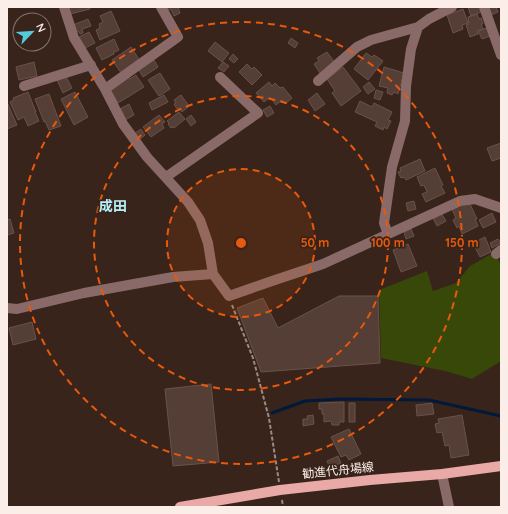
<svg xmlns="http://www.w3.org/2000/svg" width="508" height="514" viewBox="0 0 508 514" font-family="Quicksand,'Noto Sans JP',sans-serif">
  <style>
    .green { fill: #374808 }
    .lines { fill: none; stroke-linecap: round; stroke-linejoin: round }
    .stream { stroke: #01193a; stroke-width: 3 }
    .building { fill: #543e36; stroke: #6a524a }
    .path { stroke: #9c8b83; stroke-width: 2; stroke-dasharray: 4 2; stroke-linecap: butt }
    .minor { stroke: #896a68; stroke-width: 10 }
    .major { stroke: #e9aaa7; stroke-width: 10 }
    .ring { fill: none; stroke: #e8590c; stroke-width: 2; stroke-dasharray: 7 5 }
    .labels { text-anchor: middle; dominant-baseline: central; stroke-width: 3.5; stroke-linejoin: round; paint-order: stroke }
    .street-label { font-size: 12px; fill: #fbede7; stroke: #38241b }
    .quarter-label { font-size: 14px; font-weight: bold; fill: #b5f0f8; stroke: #38241b }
    .centre { fill: #e8590c; stroke: #38241b; stroke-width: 2 }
    .ring-label { font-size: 12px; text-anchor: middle; font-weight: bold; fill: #e8590c; stroke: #38241b; stroke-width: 3.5; stroke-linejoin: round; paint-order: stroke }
  </style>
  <rect width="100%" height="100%" fill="#38241b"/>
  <path class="green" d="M495 252 501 266V361L472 379 445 371 381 358 379 290 427 271 433 291 456 283 470 266Z"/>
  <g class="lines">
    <path class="stream" d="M272 413 305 401 338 399 429 400 501 416"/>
  </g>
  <path class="building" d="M68 7H90V9L70 14Z
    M165 7H178L180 13 174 16 171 9 167 11Z
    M468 7H480L481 12 471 16Z
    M491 7H496L498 12 491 15 489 8Z
    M463 9 468 23 462 25 463 29 453 33 447 15Z
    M111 11 120 31 100 40 96 30 100 28 99 24 103 22 100 16Z
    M477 14 479 19 481 18 483 24H481L483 29 477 31 478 34 470 37 466 25 469 24 468 17Z
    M88 19 91 26 82 29 83 33 80 34 78 31 76 32 73 25Z
    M487 28 490 36 482 39 478 31Z
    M89 32 95 43 85 48 79 37Z
    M291 38 298 43 295 48 288 43Z
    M114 39 119 50 114 52V54L102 60 96 48Z
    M215 42 229 53 222 62 208 51Z
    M131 47 140 61 122 74 112 60Z
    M327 52 335 63 320 73 314 64 319 61 317 58Z
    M366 53 372 57 374 55 383 61 368 80 354 69Z
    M233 54 238 59 234 63 229 59Z
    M154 60 158 67 143 77 139 70Z
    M34 62 37 76 19 80 16 67Z
    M223 62 229 66 224 72 218 68Z
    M247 64 252 69 254 67 262 75 252 85 239 72Z
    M343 67 361 91 341 106 332 93 335 91 327 79Z
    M384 67 404 73 398 94 394 92 392 95 387 93 388 88 379 86Z
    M160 73 170 89 159 96 148 80Z
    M65 75 72 88 63 93 57 80Z
    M136 75 144 87 118 103 109 88 128 76 130 79Z
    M269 82 272 86 275 83 280 88 283 87 292 98 285 104 282 100 276 105 270 97 264 102 256 93Z
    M369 82 375 89 368 94 363 87Z
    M376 90 383 92 380 100 374 98Z
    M28 92 36 112H35L39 121 28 126 24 117 18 120 10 102 14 100 13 98Z
    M75 92 88 117 74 125 61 99Z
    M317 93 325 104 315 111 308 100Z
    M49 94 61 126 49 130 45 121 44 122 35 99Z
    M164 95 168 102 152 110 149 103Z
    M181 95 189 106 182 112 179 108 177 109 174 104 176 103 174 100Z
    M360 101 372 107 374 103 392 112 388 120 391 121 387 129 384 127 383 130 375 126 377 122 355 112Z
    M7 102 17 125 7 129Z
    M129 104 134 115 125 120 120 109Z
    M270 106 274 113 267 117 263 110Z
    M179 112 185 119 174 128 172 127 171 128 168 124 169 123 167 121Z
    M159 115 165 122 162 123 164 128 151 137 143 127Z
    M191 115 196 122 191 126 186 119Z
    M141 129 145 135 139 140 134 134Z
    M501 143V158L492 161 487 148Z
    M420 159 425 171 406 180 404 177 401 178 398 172 401 171 400 168Z
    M435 168 443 185 441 186 445 193 426 202 422 194 427 192 424 185 421 186 417 177Z
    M414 201 416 209 408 211 406 203Z
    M469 202 477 219H475L478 226 462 234 459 226 457 228 453 220 456 218 451 207Z
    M441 213 446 221 437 226 433 218Z
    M492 213 496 222 483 228 479 220Z
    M10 219 14 233 7 235V220Z
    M411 229 414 236 406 239 404 232Z
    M485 237 491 252 480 257 473 243Z
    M498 239 501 243 492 248 490 243Z
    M408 244 417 266 401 272 393 250Z
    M339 296H378L380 363 261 372 237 308 263 298 278 328Z
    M32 322 36 339 13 345 9 328Z
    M211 384 219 462 173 466 165 389Z
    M344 402V422H339V425H332L331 421 324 422V414H322V409H319V403Z
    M349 403H355V422H349Z
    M432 403 434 414 417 416 416 405Z
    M313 415 314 424 303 426V419H308L307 416Z
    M462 415 469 455 451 458 449 445 445 446 442 432 437 433 435 424 439 423 438 419Z
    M349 429 361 454 349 460 346 455 341 457 331 437Z
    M338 456 341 463 330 468 327 461Z"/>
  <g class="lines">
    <path class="path" d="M232 305 253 358 269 418 279 482
      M282 500 283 507"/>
    <path class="minor" d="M64 7 74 38 105 89 123 124 147 157 188 202 200 220 208 243 213 274 229 296 272 281 323 264 460 201 475 199 501 208
      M484 7 501 55
      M318 81 357 47 371 40 418 27
      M24 86 91 65
      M105 89 178 37 161 7
      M166 177 258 113 220 77
      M388 234 384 223 392 167 405 121 406 86 411 49 418 27 429 19 452 7
      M496 254 501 250
      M7 308 17 309 84 293 173 277 213 274
      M442 474 449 507"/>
    <path class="major" d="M180 507 280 490 370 480 442 474 501 466"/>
  </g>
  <circle cx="241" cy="243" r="74" fill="#e8590c" fill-opacity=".12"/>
  <g class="ring">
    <circle cx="241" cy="243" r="74"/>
    <circle cx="241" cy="243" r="147"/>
    <circle cx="241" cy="243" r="221"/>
  </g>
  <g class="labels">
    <g class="street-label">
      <text transform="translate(338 470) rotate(-6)">勧進代舟場線</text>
    </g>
    <g class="quarter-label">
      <text x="113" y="206">成田</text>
    </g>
  </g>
  <circle cx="241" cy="243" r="6" class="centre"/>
  <g class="ring-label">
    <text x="315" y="247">50 m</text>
    <text x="388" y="247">100 m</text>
    <text x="462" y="247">150 m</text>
  </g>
  <rect width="508" height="514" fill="none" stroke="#fbede7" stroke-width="16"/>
  <g transform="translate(32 32) rotate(65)"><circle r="19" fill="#38241b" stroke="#86746d"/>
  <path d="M0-3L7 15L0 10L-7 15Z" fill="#53cbdb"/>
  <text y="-6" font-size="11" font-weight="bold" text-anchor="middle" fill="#fbede7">N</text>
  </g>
</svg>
